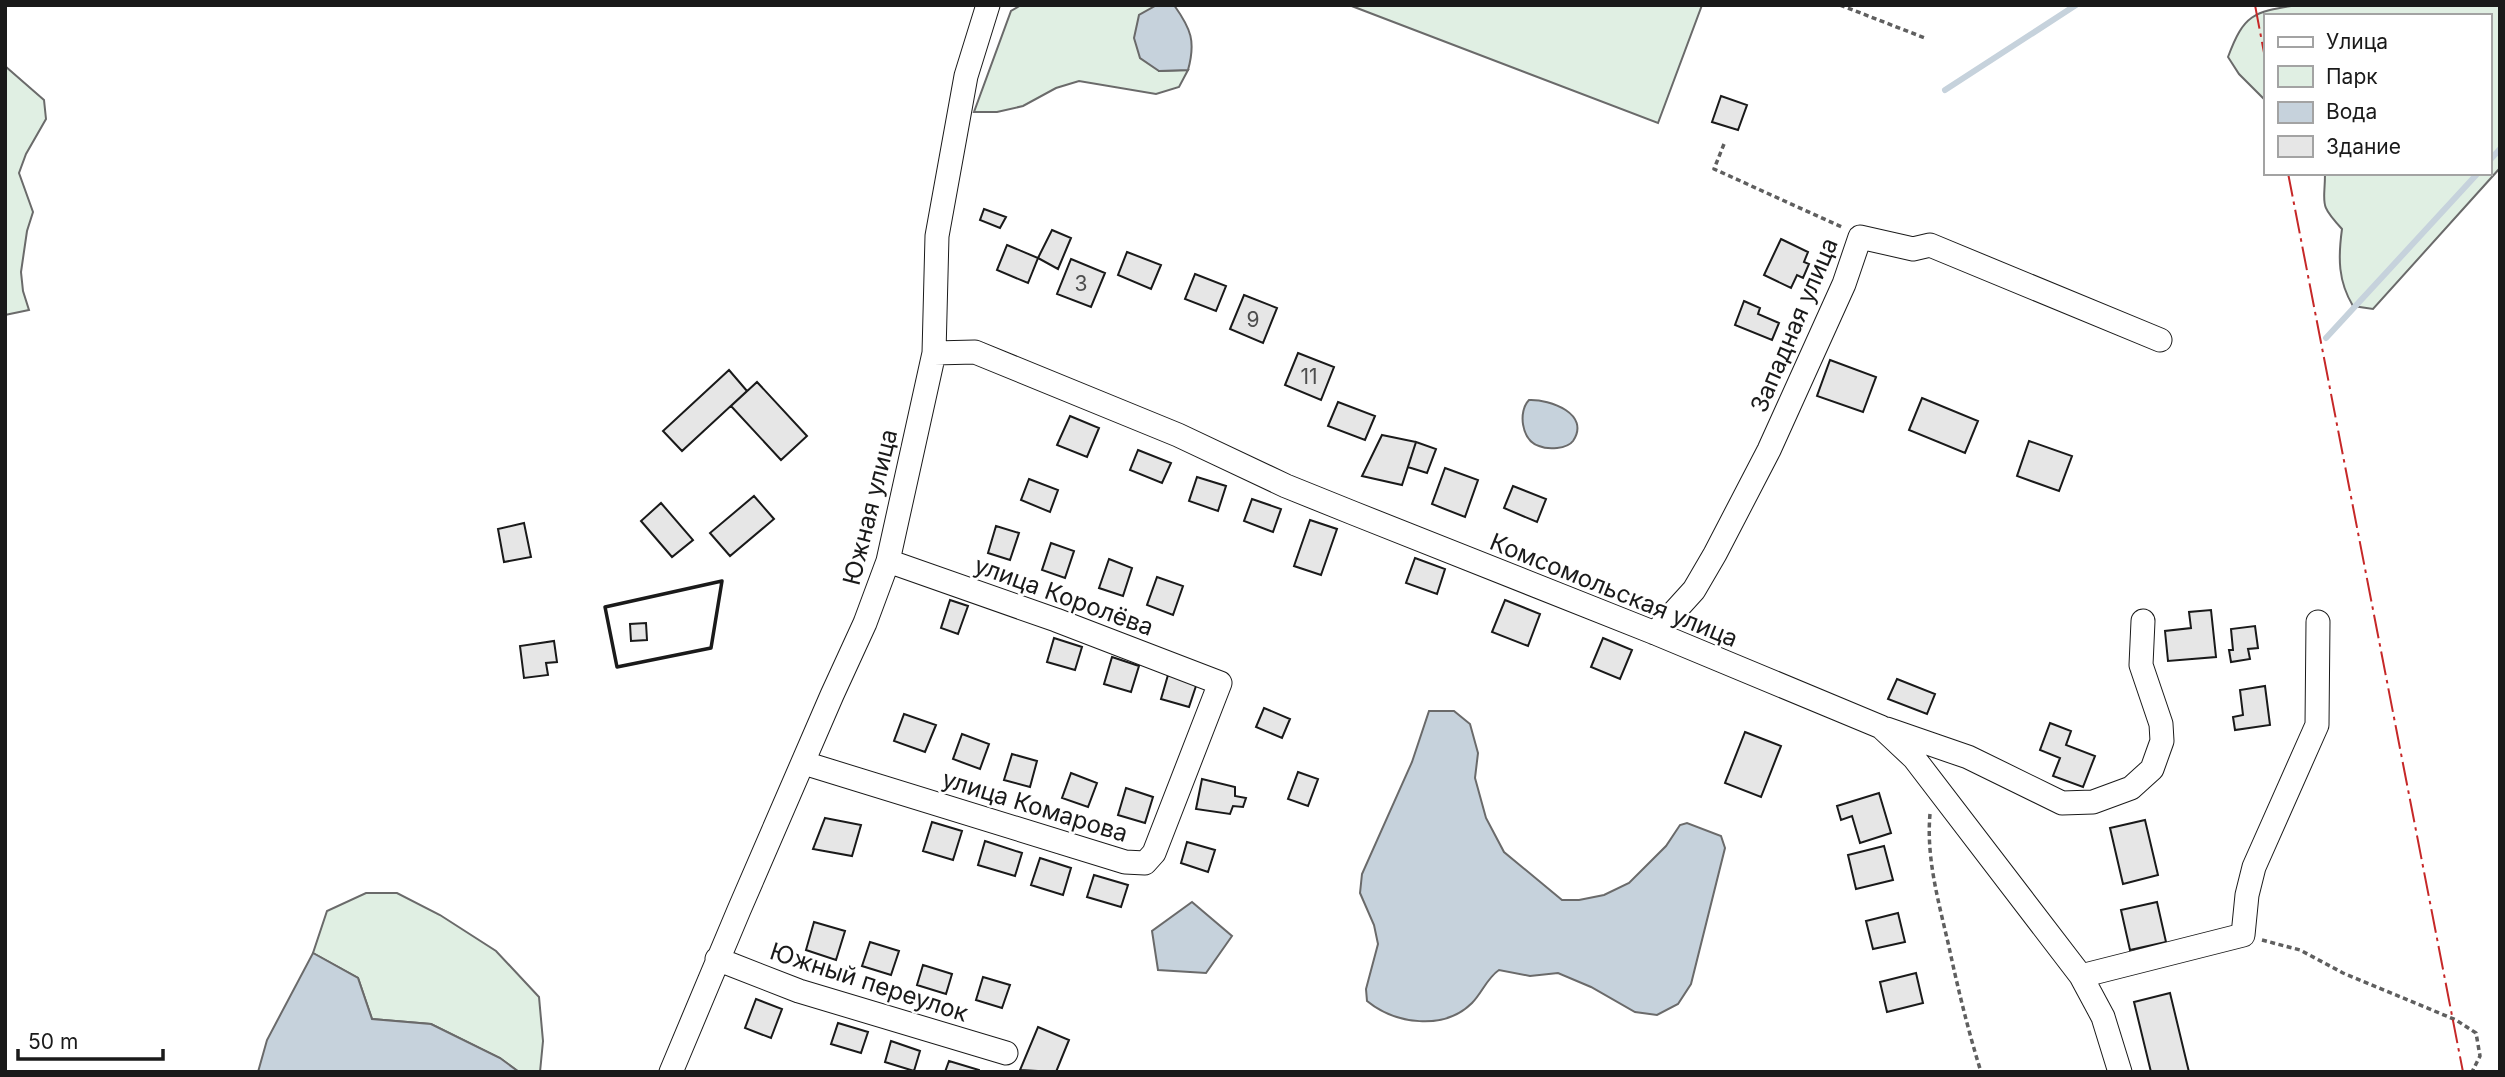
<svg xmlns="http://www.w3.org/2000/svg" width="2505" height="1077" viewBox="0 0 2505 1077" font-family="Inter,sans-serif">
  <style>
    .green { fill: #e0efe3; stroke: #6a6a6a; stroke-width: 2 }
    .water { fill: #c6d2dc; stroke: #6a6a6a; stroke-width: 2 }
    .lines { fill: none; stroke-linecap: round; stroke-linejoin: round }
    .stream { stroke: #c6d2dc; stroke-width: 6 }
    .building { fill: #e6e6e6; stroke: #1a1a1a; stroke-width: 2 }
    .minor-casing { stroke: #1a1a1a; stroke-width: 25 }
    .path { stroke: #5f5f5f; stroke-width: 3.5; stroke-dasharray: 5 3.5; stroke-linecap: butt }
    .minor { stroke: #fff; stroke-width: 23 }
    .wall { stroke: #1a1a1a; stroke-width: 3.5 }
    .power { stroke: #c62828; stroke-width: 2; stroke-dasharray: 24 5 3.5 5; stroke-linecap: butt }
    .labels { text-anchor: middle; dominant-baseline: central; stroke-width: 5; stroke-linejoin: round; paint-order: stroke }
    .number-label { font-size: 21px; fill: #4d4d4d }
    .street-label { font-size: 24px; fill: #1a1a1a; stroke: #fff }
  </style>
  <rect width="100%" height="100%" fill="#fff"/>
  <path class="green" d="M1021 5H1168L1155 6 1159 71 1188 70 1179 87 1156 94 1079 81 1056 88 1023 106 997 112H974L1011 11Z
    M1349 5H1702L1658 123Z
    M2297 5H2500V168L2373 309 2353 306C2338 281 2338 258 2342 229 2318 203 2325 205 2325 173H2489V16H2265V100L2239 74 2228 57C2244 14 2253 12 2297 5Z
    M5 66 44 100 46 119 26 154 19 173 33 212 27 231 21 272 23 291 29 310 5 315Z
    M366 893H397L440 915 496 951 539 997 543 1041 540 1072H519L500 1058 431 1024 372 1019 358 978 313 953 327 911Z"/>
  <path class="water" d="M1174 5C1191 29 1196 41 1188 70L1159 71 1140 58 1134 38 1139 15 1155 6Z
    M1529 400C1550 399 1591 414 1573 441 1567 449 1548 450 1539 446 1521 440 1518 411 1529 400Z
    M1429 711H1454L1470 724 1478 753 1475 778 1486 818 1504 852 1562 900H1579L1604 895 1629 883 1666 846 1680 825 1687 823 1721 836 1725 848 1691 984 1678 1004 1657 1015 1635 1012 1591 987 1558 973 1530 976 1499 970C1487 978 1482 993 1472 1003 1444 1031 1395 1024 1367 1001L1366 989 1378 944 1374 925 1360 893 1362 874 1412 762Z
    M1192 902 1232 936 1206 973 1158 970 1152 931Z
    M313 953 358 978 372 1019 431 1024 500 1058 519 1072H258L267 1040Z"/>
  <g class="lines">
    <path class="stream" d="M1945 90 2076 5
      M2489 161 2500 149
      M2326 338 2478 173"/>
  </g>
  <path class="building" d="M1721 96 1747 105 1738 130 1712 122Z
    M984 209 1006 217 1000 228 980 220Z
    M1052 230 1071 238 1058 269 1038 258Z
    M1781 239 1808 252 1804 262 1809 264 1803 278 1797 275 1791 288 1764 275Z
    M1007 245 1038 258 1028 283 997 270Z
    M1127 252 1161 265 1151 289 1118 275Z
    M1071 259 1105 273 1091 307 1057 294Z
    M1195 274 1226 286 1216 311 1185 299Z
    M1244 295 1277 308 1263 343 1230 329Z
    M1744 301 1760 308 1758 314 1779 323 1772 340 1735 325Z
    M1298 353 1334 367 1321 400 1285 385Z
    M1830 360 1876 377 1863 412 1817 396Z
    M729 370 747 391 682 451 663 431Z
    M757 382 807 436 781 460 731 406Z
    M1922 398 1978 421 1965 453 1909 430Z
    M1338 402 1375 416 1365 440 1328 426Z
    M1070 416 1099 428 1087 457 1057 445Z
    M1382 435 1416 442 1402 485 1362 476Z
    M2029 441 2072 456 2059 491 2017 476Z
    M1416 442 1436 449 1427 473 1408 467Z
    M1138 450 1171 463 1162 483 1130 470Z
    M1445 468 1478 480 1465 517 1432 504Z
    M1197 477 1226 486 1218 511 1189 501Z
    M1029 479 1058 490 1050 512 1021 500Z
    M1513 486 1546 499 1537 522 1504 508Z
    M754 496 774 519 730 556 710 533Z
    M1252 499 1281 509 1273 532 1244 521Z
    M661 503 693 540 672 557 641 521Z
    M1310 520 1337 529 1321 575 1294 566Z
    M524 523 531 557 504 562 498 529Z
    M996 526 1019 533 1010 560 988 553Z
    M1051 543 1074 551 1065 578 1042 570Z
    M1415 558 1445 569 1437 594 1406 583Z
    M1109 559 1132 568 1123 596 1099 588Z
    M1157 577 1183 586 1173 615 1147 605Z
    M950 600 968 606 958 634 941 628Z
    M1505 600 1540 614 1528 646 1492 632Z
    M2211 610 2216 657 2168 661 2165 631 2191 628 2189 612Z
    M646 623 647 640 631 641 630 624Z
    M2255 626 2258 648 2248 649 2250 659 2231 662 2229 650H2233L2231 629Z
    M1054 638 1082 647 1075 670 1047 662Z
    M1603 638 1632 650 1620 679 1591 667Z
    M554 641 557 662 546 663 548 675 524 678 520 646Z
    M1112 657 1139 666 1131 692 1104 684Z
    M1168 675 1197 683 1189 707 1161 699Z
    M1897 679 1935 694 1927 714 1888 699Z
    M2265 686 2270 725 2235 730 2233 717 2243 715 2240 690Z
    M1264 708 1290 719 1282 738 1256 727Z
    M904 714 936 725 925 752 894 741Z
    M2050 723 2071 731 2066 745 2095 756 2083 787 2053 776 2060 758 2040 750Z
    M1745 732 1781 746 1761 797 1725 783Z
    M962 734 989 744 980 769 953 759Z
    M1012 754 1037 761 1030 787 1004 780Z
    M1298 772 1318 779 1308 806 1288 799Z
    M1071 773 1097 783 1088 807 1062 798Z
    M1202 779 1235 787V796L1246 798 1243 807 1233 806 1230 814 1196 809Z
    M1126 788 1153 797 1145 823 1118 815Z
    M1879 793 1891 833 1860 843 1852 816 1841 820 1837 806Z
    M825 818 861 825 852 856 813 849Z
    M2145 820 2158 875 2123 884 2110 828Z
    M932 822 962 831 953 860 923 851Z
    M985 841 1022 853 1015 876 978 865Z
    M1187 842 1215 850 1208 872 1181 863Z
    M1884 846 1893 880 1856 889 1848 855Z
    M1040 858 1071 868 1063 895 1031 885Z
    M1094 875 1128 885 1121 907 1087 897Z
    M2157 902 2166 942 2130 950 2121 910Z
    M1898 913 1905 942 1873 949 1866 921Z
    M814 922 845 931 836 960 806 950Z
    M870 942 899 951 891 975 862 966Z
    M923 965 952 974 946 994 917 985Z
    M1916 973 1923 1003 1887 1012 1880 982Z
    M983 977 1010 985 1002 1008 976 1000Z
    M2170 993 2189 1072H2151L2134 1002Z
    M756 999 782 1009 771 1038 745 1028Z
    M838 1023 868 1032 861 1053 831 1044Z
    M1038 1027 1069 1040 1056 1072 1020 1070Z
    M891 1041 920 1051 914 1071 885 1062Z
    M949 1061 979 1070V1072H945Z"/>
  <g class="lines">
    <g class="minor-casing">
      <path id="minor" d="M934 353 975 352 1178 435 1286 486 1353 513 1655 633 1881 727 1914 758 2081 976 2103 1017 2120 1072
        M1655 633 1694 590 1715 554 1769 450 1844 284 1860 237 1913 249 1930 245 2160 340
        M1887 729 1968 757 2062 803 2093 802 2131 788 2152 769 2162 741 2161 724 2141 665 2143 621
        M804 763 1125 862 1145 863 1154 853 1220 683 1056 620 888 561
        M717 959 799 991 1006 1053
        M2081 976 2243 935 2247 895 2254 867 2317 725 2318 622
        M671 1072 739 910 832 695 865 623 888 561 934 353 937 236 966 76 988 5"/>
    </g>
    <path class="path" d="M1840 5 1925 38
      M1724 144 1714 169 1844 228
      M1930 814C1926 859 1939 903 1949 947 1958 989 1968 1030 1981 1072
      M2262 940 2300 950 2343 973 2456 1020 2476 1033 2480 1056 2472 1072"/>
    <use href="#minor" class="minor"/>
    <path class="wall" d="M722 581 711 648 617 667 605 607Z"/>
    <path class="power" d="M2255 5 2265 58
      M2288 173 2463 1072"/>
  </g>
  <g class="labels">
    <g class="number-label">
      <text x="1081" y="283">3</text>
      <text x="1253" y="319">9</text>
      <text x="1309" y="376">11</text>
    </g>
    <g class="street-label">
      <text transform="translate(1794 325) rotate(-67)">Западная улица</text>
      <text transform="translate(870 507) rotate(-76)">Южная улица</text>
      <text transform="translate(1614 590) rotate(22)">Комсомольская улица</text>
      <text transform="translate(1064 596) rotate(20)">улица Королёва</text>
      <text transform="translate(1035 806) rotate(17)">улица Комарова</text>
      <text transform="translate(869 982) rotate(18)">Южный переулок</text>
    </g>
  </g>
  <rect width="2505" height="1077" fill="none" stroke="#1a1a1a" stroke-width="14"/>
  <rect x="2264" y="14" width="228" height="161" fill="#ffffff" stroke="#a3a3a3" stroke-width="2"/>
  <rect x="2278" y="37" width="35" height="10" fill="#ffffff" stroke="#a3a3a3" stroke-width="2"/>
  <text x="2326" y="49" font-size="21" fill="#1a1a1a">Улица</text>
  <rect x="2278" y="66" width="35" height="21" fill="#e0efe3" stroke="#a3a3a3" stroke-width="2"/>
  <text x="2326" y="84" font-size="21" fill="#1a1a1a">Парк</text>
  <rect x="2278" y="102" width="35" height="21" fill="#c6d2dc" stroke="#a3a3a3" stroke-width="2"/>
  <text x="2326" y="119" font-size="21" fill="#1a1a1a">Вода</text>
  <rect x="2278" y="136" width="35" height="21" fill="#e6e6e6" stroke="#a3a3a3" stroke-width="2"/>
  <text x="2326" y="154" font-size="21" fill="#1a1a1a">Здание</text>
  <path d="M18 1049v10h145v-10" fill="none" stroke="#1a1a1a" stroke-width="3.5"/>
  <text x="28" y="1049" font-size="21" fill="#1a1a1a" stroke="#ffffff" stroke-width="5" paint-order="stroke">50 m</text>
</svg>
